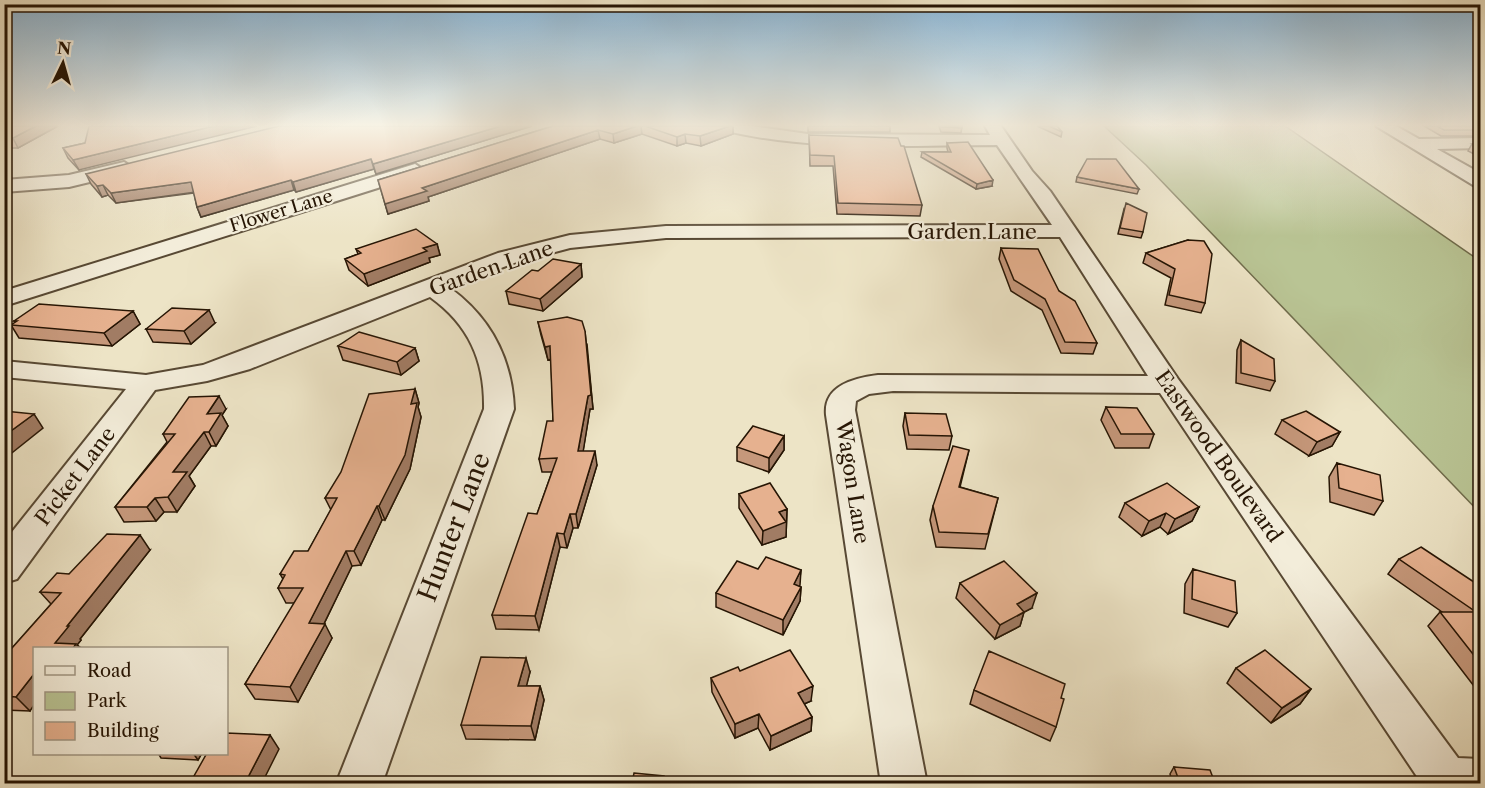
<svg xmlns="http://www.w3.org/2000/svg" width="1485" height="788" viewBox="0 0 1485 788" font-family="'Libre Caslon Text',serif">
  <style>
    .green { fill: #b9c494; stroke: #706c4c; stroke-width: 1.5 }
    .lines { fill: none; stroke-linecap: round; stroke-linejoin: round }
    .minor-casing { stroke: #584934; stroke-width: 4 }
    .minor { fill: #f3edda; fill-rule: evenodd }
    .wall { fill: #c6987b; stroke: #261504; stroke-width: 1.5 }
    .shaded-wall { fill: #a17c64; stroke: #261504; stroke-width: 1.5 }
    .building { fill: #e6b18f; stroke: #261504; stroke-width: 1.5 }
    .labels { text-anchor: middle; dominant-baseline: central; stroke-width: 4.5; stroke-linejoin: round; paint-order: stroke }
    .far-street-label { font-size: 18px; fill: #261504; stroke: #f3edda }
    .street-label { font-size: 21px; fill: #261504; stroke: #f3edda }
    .near-street-label { font-size: 26px; fill: #261504; stroke: #f3edda }
  </style>
  <rect width="100%" height="100%" fill="#ede4c6"/>
  <filter id="stains"><feTurbulence type="fractalNoise" baseFrequency=".00333" numOctaves="4"/><feColorMatrix values="0 0 0 0 .2 0 0 0 0 .09 0 0 0 0 .02 0 0 0 .5 -.17"/></filter>
  <radialGradient id="worn" r=".72"><stop offset=".6" stop-color="#630" stop-opacity="0"/><stop offset="1" stop-color="#630" stop-opacity=".3"/></radialGradient>
  <path class="green" d="M1104 126H1285L1480 261V513L1146 165Z"/>
  <g class="lines">
    <g class="minor-casing">
      <path id="minor" d="M721 126H751L808 134 990 135 985 126H1001L1032 171 1050 191 1178 379 1458 758 1480 759V784H1422L1160 393 893 391 869 394 856 401 855 410 927 784H881L826 415C823 385 855 378 878 375L1148 376 1060 237 666 238 570 248 514 263 450 288C491 318 512 359 514 409L382 784H336L484 409C485 361 469 325 430 297L250 369 207 381 155 390 17 579 4 583V542L126 389 4 377V361L146 375 203 365 498 253 570 235 666 226 1052 225 997 145C906 145 812 152 723 130Z
        M1376 126H1396L1419 139 1480 138V148L1437 149 1480 173V187L1473 185Z
        M124 162 133 168 131 172 69 187 4 192V180L69 175Z
        M415 164 424 170 422 174 4 306V291Z"/>
    </g>
    <use href="#minor" class="minor"/>
  </g>
  <path class="wall" d="M4 126H58L18 148H4Z
    M532 126 376 174 374 169 296 192 294 190 201 217 197 207 194 193 116 203 108 195 102 197 91 184 86 174Z
    M553 126H733V134L701 146 686 143 677 146 642 134 614 143 600 139 428 197 429 201 388 214 378 180Z
    M808 126H890V132H808Z
    M939 126H962L961 133 941 132Z
    M1037 126H1057L1062 132 1061 137Z
    M1424 126H1480V136H1441Z
    M809 135 922 205 920 216 837 214 833 166H810Z
    M85 143 79 170 68 158 63 148Z
    M947 143 992 186 976 189 921 157 922 152H948L947 148Z
    M1480 143V157L1468 151 1472 144Z
    M1077 177 1139 189 1137 194 1076 182Z
    M1124 209 1143 232 1141 238 1118 234Z
    M1188 240 1205 303 1201 313 1165 305 1171 278 1143 263 1146 253Z
    M437 244 440 255 429 258 430 262 368 286 349 270 345 259 358 254 356 249Z
    M1001 248 1059 291 1097 343 1093 354 1061 353 1042 310 1011 291 999 259Z
    M581 264 582 277 543 311 509 304 506 291 538 271Z
    M133 311 140 324 112 346 19 338 11 325 15 323 14 321Z
    M538 322 587 344 593 409H590L583 451 597 465 578 528H573L567 548 560 547 539 630 496 629 492 615 537 514 552 472H542L539 459 553 421 551 359 548 360 541 335Z
    M215 323 191 344 153 342 146 329Z
    M1241 340 1275 381 1270 391 1236 383 1237 350Z
    M338 346 415 348 419 361 401 375 343 360Z
    M415 389 419 403 418 407 421 417 410 469 385 520H382L361 565 352 566 324 624 332 638 298 702 255 699 245 684 295 603H286L278 588 283 579 280 574 308 551 331 510 325 498Z
    M1106 407 1154 434 1149 448H1115L1101 420Z
    M226 409 222 415 228 426 216 446H211L189 476 195 486 177 512H164L156 521 124 522 115 507 167 442 163 434Z
    M905 413 952 436 949 450 907 449 903 426Z
    M1282 420 1340 432 1332 446 1309 456 1275 434Z
    M784 436V450L769 472 737 461V447Z
    M969 450 960 487 998 498 985 549 936 547 930 520 933 506Z
    M1337 463 1383 501 1374 515 1330 502 1329 477Z
    M739 494 787 509 786 537 762 545 739 508Z
    M1125 503 1199 507 1192 521 1168 534 1160 527 1142 536 1119 517Z
    M150 550 80 639 81 640 77 645 81 648H34L30 711 4 710V657L51 604 40 592 69 574Z
    M1399 559 1480 586V694L1428 626 1440 612H1442L1388 574Z
    M758 569 801 570 799 586 801 587 800 601 783 635 716 607V593Z
    M1193 569 1237 613 1228 627 1184 613 1185 584Z
    M960 583 1032 608 1024 612 1020 626 995 639 956 598Z
    M1236 668 1311 689 1300 704 1271 723 1227 683Z
    M740 671 811 701 804 704 812 717 811 731 770 750 758 728 735 738 712 692 711 678Z
    M530 672 526 686H540L544 700 535 740 466 739 461 725Z
    M974 690 1061 698 1056 727 1050 741 970 704Z
    M158 753H202L198 760 161 758Z
    M1174 767 1215 783H1173L1170 774Z"/>
  <path class="shaded-wall" d="M36 126H58L18 148 13 138Z
    M214 126H257L79 170 73 160Z
    M501 126H532L376 174 373 164Z
    M637 126H641L642 134 614 143 613 134Z
    M730 126H733V134L701 146 700 136Z
    M598 130 600 139 428 197 429 201 388 214 385 204 422 188Z
    M685 134 686 143 677 146V137Z
    M371 159 374 169 296 192 293 182Z
    M291 180 294 190 201 217 197 207Z
    M993 180 992 186 976 189 977 184Z
    M191 182 196 192 116 203 111 193Z
    M103 185 108 195 102 197 97 186Z
    M437 244 440 255 429 258 430 262 368 286 364 274 423 248Z
    M581 264 582 277 543 311 540 299Z
    M209 310 215 323 191 344 184 331Z
    M133 311 140 324 112 346 104 333Z
    M585 331 593 409H590L581 465 578 451 588 396Z
    M550 346 552 359 548 360 545 347Z
    M415 348 419 361 401 375 397 362Z
    M415 389 419 403 418 407 421 417 410 469 385 520 379 506Z
    M219 396 226 409 222 415 228 426 216 446 209 432 207 414Z
    M34 414 43 428 8 456 4 452V436Z
    M204 432 211 446 189 476 195 486 177 512 168 497 173 472Z
    M1340 432 1332 446 1309 456 1317 442Z
    M784 436V450L769 472V458Z
    M595 451 597 465 578 528 576 514Z
    M155 498 164 512 156 521 147 507Z
    M377 506 382 520 361 565 354 551Z
    M1199 507 1192 521 1168 534 1175 519Z
    M787 509 786 537 762 545 763 531 779 512Z
    M1166 513 1160 527 1142 536 1149 521Z
    M570 514 573 528 567 548 564 534Z
    M557 533 560 547 539 630 535 616Z
    M140 535 150 550 80 639 81 640 77 645 81 648H60L55 643 67 626Z
    M346 551 352 566 317 638 309 623Z
    M801 570 800 585 793 598 794 584Z
    M801 587 800 601 783 635V620Z
    M1037 593 1032 608 1017 616 1024 612 1020 626 995 639 1000 625 1017 604Z
    M325 624 332 638 298 702 290 687Z
    M526 658 530 672 523 700 518 686Z
    M34 674V705L30 711 16 697Z
    M540 686 544 700 535 740 531 726Z
    M813 686 811 701 797 707 798 693Z
    M1311 689 1300 704 1271 723 1282 708Z
    M759 714 758 728 735 738V724Z
    M812 717 811 731 770 750 771 736Z
    M270 735 279 749 262 783H245Z
    M4 746 9 750 4 756Z
    M193 753H202L198 760Z"/>
  <path class="building" d="M4 126H36L13 138H4Z
    M89 126H214L73 160 63 148 85 143Z
    M279 126H501L373 164 371 159 293 182 291 180 197 207 191 182 111 193 103 185 97 186 86 174Z
    M553 126H637L613 134 598 130 422 188 427 191 385 204 378 180Z
    M645 126H730L700 136 685 134 677 137Z
    M942 126H962V128L942 127Z
    M1049 126H1057L1062 132Z
    M1437 126H1480V130H1444Z
    M809 135 898 138 901 146H904L922 205 838 203 834 156 810 155Z
    M968 142 993 180 977 184 922 152H951L947 143Z
    M1480 143V148L1472 144Z
    M1087 159H1116L1139 189 1077 177Z
    M1126 203 1147 213 1143 232 1120 228Z
    M416 229 437 244 423 248 427 251 364 274 345 259 361 253 356 249Z
    M1188 240 1204 241 1212 254 1205 303 1169 295 1175 269 1146 253Z
    M1001 248 1038 249 1059 291 1075 301 1097 343 1065 342 1045 299 1014 280Z
    M553 259 581 264 540 299 506 291 532 270 538 271Z
    M39 304 133 311 104 333 11 325 17 321H14Z
    M172 308 209 310 184 331 146 329Z
    M567 317 582 321 585 331 591 395 588 396 578 451H595L576 514H570L564 534 557 533 535 616 492 615 528 513 537 514 557 458 539 459 547 421H553L550 346 545 347 538 322Z
    M359 332 415 348 397 362 338 346Z
    M1241 340 1274 359 1275 381 1241 373Z
    M415 389 411 404 417 403 405 455 379 506H377L354 551H346L309 623 325 624 290 687 245 684 303 588H278L285 575 280 574 294 551H308L337 498H325L341 472 369 394Z
    M219 396 207 414 221 413 209 432H204L173 472H187L168 497 155 498 147 507H115L175 434H163L189 397Z
    M1106 407 1137 408 1154 434H1121Z
    M4 411 34 414 4 436Z
    M1306 411 1340 432 1317 442 1282 420Z
    M905 413 946 414 952 436 909 435Z
    M753 426 784 436 769 458 737 447Z
    M953 446 969 450 959 487 998 498 988 534 939 532 933 506Z
    M1337 463 1380 475 1383 501 1339 488Z
    M770 483 787 509 779 512 786 522 763 531 739 494Z
    M1167 483 1199 507 1175 519 1166 513 1149 521 1125 503Z
    M107 534 140 535 67 626H69L55 643 76 644 73 648H34V674L16 697 4 696V657L61 593 40 592 57 573 69 574Z
    M1421 547 1480 586V611L1478 612H1480V663L1440 612H1476L1399 559Z
    M766 557 801 570 794 584 801 587 783 620 716 593 737 561 758 569Z
    M1004 561 1037 593 1017 604 1024 612 1000 625 960 583Z
    M1193 569 1235 581 1237 613 1192 599Z
    M790 650 813 686 798 693 812 717 771 736 759 714 735 724 711 678 738 667 740 671Z
    M1265 650 1311 689 1282 708 1236 668Z
    M989 651 1065 684 1061 698 1064 699 1056 727 974 690Z
    M481 657 526 658 518 686H540L531 726 461 725Z
    M226 733 270 735 245 783H190L207 753H226Z
    M1174 767 1210 770 1215 783H1180Z
    M634 773 664 776 663 783H632Z
    M440 777 499 778 498 783H438Z
    M730 779 739 783H728Z"/>
  <linearGradient id="sky" x2="0" y2="1"><stop stop-color="#8ab7d8"/><stop offset="0.53" stop-color="#f7f3e5"/><stop offset="1" stop-color="#f7f3e5" stop-opacity="0"/></linearGradient>
  <rect width="1485" height="236" fill="url(#sky)"/>
  <g class="labels">
    <g class="far-street-label">
      <text transform="translate(281 211) rotate(-17)">Flower Lane</text>
    </g>
    <g class="street-label">
      <text x="972" y="231">Garden Lane</text>
      <text transform="translate(491 268) rotate(-19)">Garden Lane</text>
      <text transform="translate(1219 456) rotate(55)">Eastwood Boulevard</text>
      <text transform="translate(75 476) rotate(-53)">Picket Lane</text>
      <text transform="translate(853 482) rotate(81)">Wagon Lane</text>
    </g>
    <g class="near-street-label">
      <text transform="translate(454 527) rotate(-69)">Hunter Lane</text>
    </g>
  </g>
  <rect width="1485" height="788" fill="none" stroke="#ede4c6" stroke-width="24"/>
  <rect x="6" y="6" width="1473" height="776" fill="none" stroke="#261504" stroke-width="3"/>
  <rect x="12" y="12" width="1461" height="764" fill="none" stroke="#261504" stroke-width="1.5"/>
  <rect x="33" y="647" width="195" height="108" fill="#f3edda" stroke="#a19784" stroke-width="1.5"/>
  <rect x="45" y="666" width="30" height="9" fill="#f3edda" stroke="#a19784" stroke-width="1.5"/>
  <text x="87" y="677" font-size="18" fill="#261504">Road</text>
  <rect x="45" y="692" width="30" height="18" fill="#b9c494" stroke="#a19784" stroke-width="1.5"/>
  <text x="87" y="707" font-size="18" fill="#261504">Park</text>
  <rect x="45" y="722" width="30" height="18" fill="#e6b18f" stroke="#a19784" stroke-width="1.5"/>
  <text x="87" y="737" font-size="18" fill="#261504">Building</text>
  <g transform="translate(63 63) rotate(5)" stroke="#f3edda" stroke-width="4.5" paint-order="stroke">
  <path d="M0-4.5L10 22L0 15L-10 22Z" fill="#261504"/>
  <text y="-9" font-size="16" font-weight="bold" text-anchor="middle" fill="#261504">N</text>
  </g>
  <rect width="100%" height="100%" filter="url(#stains)"/>
  <rect width="100%" height="100%" fill="url(#worn)"/>
</svg>
